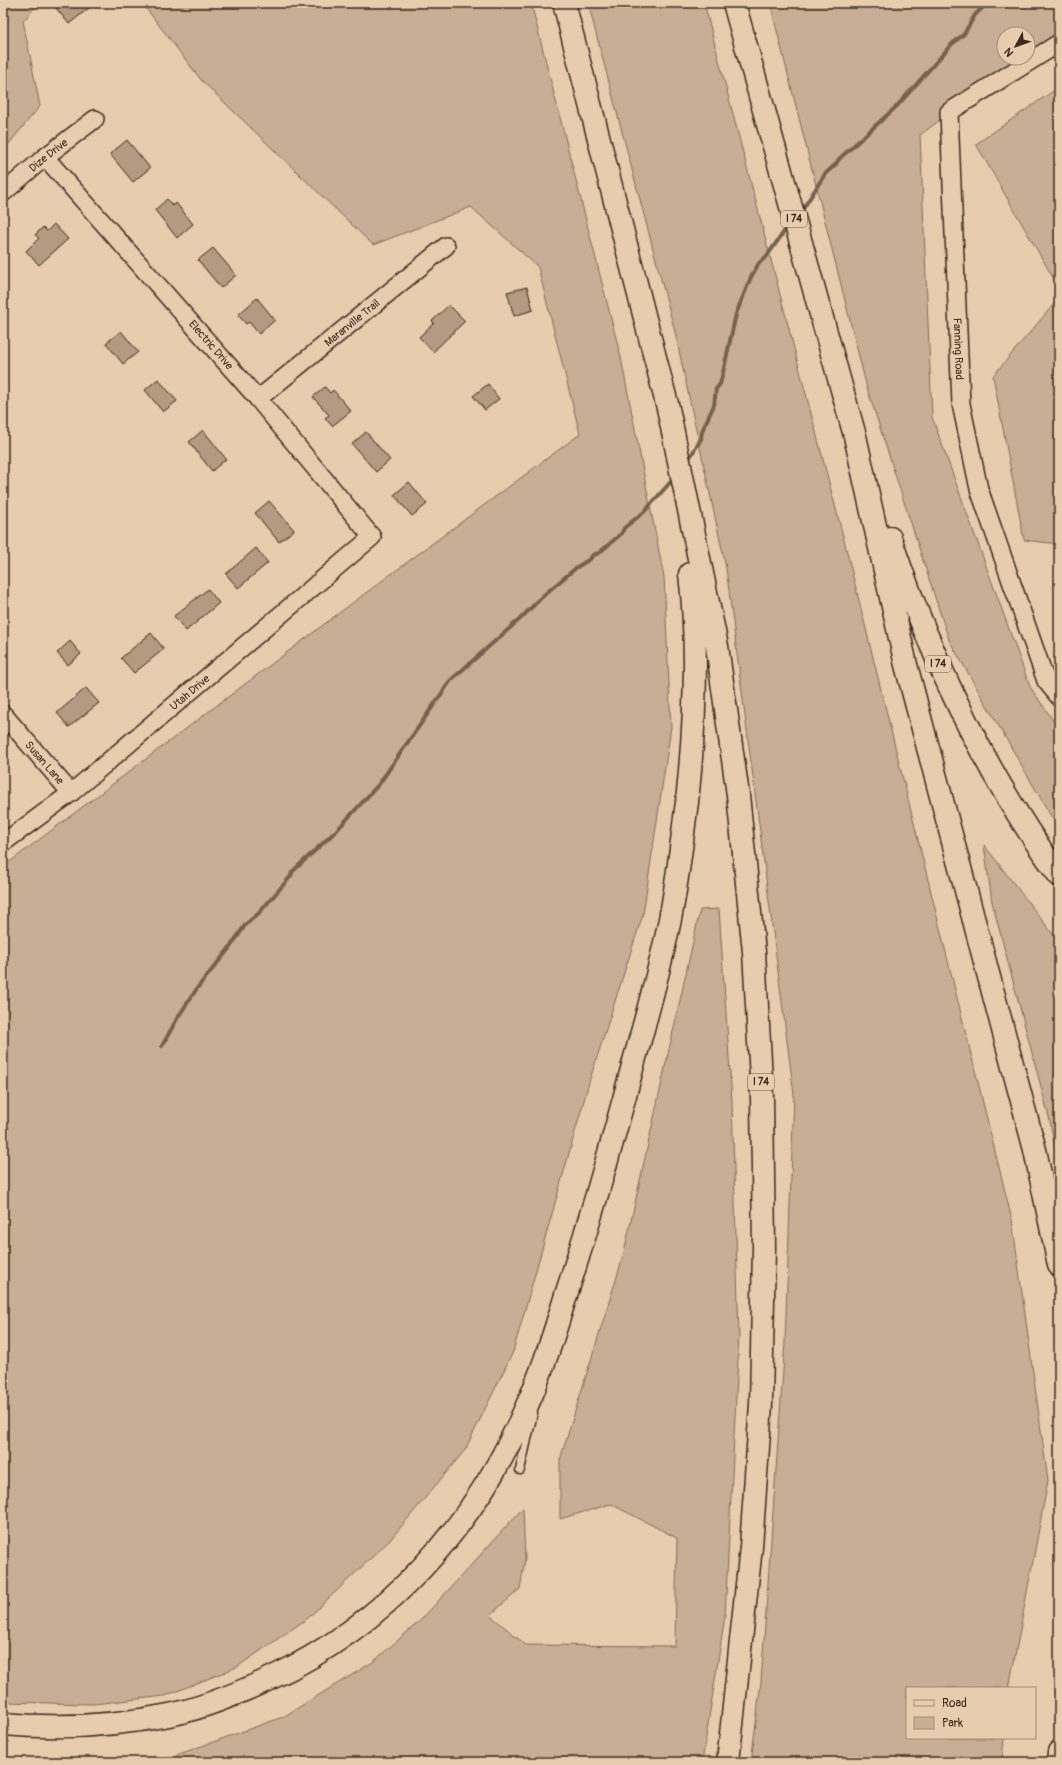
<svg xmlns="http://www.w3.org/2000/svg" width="1062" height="1765" viewBox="0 0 1062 1765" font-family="Pangolin,sans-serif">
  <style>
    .green { fill: #c8ae94; stroke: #826c59 }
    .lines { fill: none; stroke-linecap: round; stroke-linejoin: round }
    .stream { stroke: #766250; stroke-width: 4 }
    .building { fill: #b39a81; stroke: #3b2a1e }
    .lane-casing { stroke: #3b2a1e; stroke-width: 11 }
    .street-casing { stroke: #3b2a1e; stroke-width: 20 }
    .highway-casing { stroke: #3b2a1e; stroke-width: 25 }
    .lane { stroke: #e7ccae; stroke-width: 8 }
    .street { stroke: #e7ccae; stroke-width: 17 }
    .highway { stroke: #e7ccae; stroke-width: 22 }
    .labels { text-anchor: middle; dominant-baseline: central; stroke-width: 3; stroke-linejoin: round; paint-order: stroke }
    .shield { fill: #e7ccae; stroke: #6f5b49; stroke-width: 1 }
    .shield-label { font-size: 10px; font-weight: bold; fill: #3b2a1e }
    .street-label { font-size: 11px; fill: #3b2a1e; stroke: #e7ccae }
  </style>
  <rect width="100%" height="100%" fill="#e7ccae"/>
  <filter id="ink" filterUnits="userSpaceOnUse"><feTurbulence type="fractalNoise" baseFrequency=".025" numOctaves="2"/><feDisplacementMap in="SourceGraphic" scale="8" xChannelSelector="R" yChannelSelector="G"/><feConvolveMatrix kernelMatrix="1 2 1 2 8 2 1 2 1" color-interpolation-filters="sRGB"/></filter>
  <g filter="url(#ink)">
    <path class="green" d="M3 3H39L23 21 40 106 3 151Z
      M142 3H531L621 358 664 577 671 727 643 914 590 1079 513 1352 465 1450 390 1540 308 1618 237 1667 165 1696 94 1704 3 1702V867L359 598 580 434 538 267 471 207 373 245 202 81Z
      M588 3H704L843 536 1012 1220 1048 1481 1009 1688H907V1738H1004L1002 1762H751L761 1682 785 1342 794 1095 726 568 675 332Z
      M770 3H1059V32L1028 54V34H1004V58H1023L920 135 932 417 1030 687 1059 729V830L949 640 867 388Z
      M1059 87V288L976 144Z
      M1059 298V544L1024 540 993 376Z
      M984 845 1059 942V1169L1049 1117 992 902Z
      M719 909 732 1102 739 1337 725 1616 702 1762H157L283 1717 373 1662 421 1620 523 1508 525 1559 520 1589 490 1615 526 1645 675 1646 677 1538 611 1504 560 1519V1460L623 1257 700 910Z"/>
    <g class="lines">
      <path class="stream" d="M801 212 825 174 836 164 839 159 897 106 952 44 964 34 975 15 987 3
        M687 462 701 439 702 431 714 405 716 389 720 384 724 368 736 314 751 277 759 263 767 256 788 226
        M162 1046 178 1017 198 987 228 950 246 924 258 914 291 876 292 872 337 830 379 784 451 680 520 619 545 594 577 567 590 559 593 555 599 553 622 533 624 528 644 512 675 477"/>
    </g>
    <path class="building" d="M62 3H95L69 24 56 8Z
      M127 140 150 168 133 182 110 154Z
      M167 199 173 206 176 203 193 224 177 238 155 210Z
      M54 224 68 239 39 265 26 251 39 238 35 235 43 227 47 231Z
      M213 248 236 275 221 288 198 260Z
      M527 287 533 310 514 316 507 292Z
      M257 298 275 320 259 334 249 322 246 324 238 315Z
      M449 305 465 321 433 352 419 337 434 323 432 321Z
      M121 331 138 352 123 364 106 343Z
      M158 379 177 401 163 412 145 390Z
      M488 384 499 399 485 410 473 396Z
      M325 387 330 393 333 390 351 411 332 426 325 418 329 415 313 397Z
      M203 430 226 459 212 471 189 442Z
      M366 432 390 460 376 472 352 444Z
      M409 482 427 504 412 516 394 495Z
      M269 501 294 530 279 542 255 513Z
      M256 548 268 563 238 588 226 574Z
      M208 589 219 603 186 631 174 616Z
      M151 633 164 649 134 673 121 658Z
      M70 641 81 654 68 665 57 653Z
      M86 688 99 703 69 727 57 713Z"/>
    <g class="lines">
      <g class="lane-casing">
        <path id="lane" d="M520 1470 533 1413"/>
      </g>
      <g class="street-casing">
        <g id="street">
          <path id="s1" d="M1059 43 949 112 961 404 979 489 1046 681 1059 697"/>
          <path id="s2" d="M3 193 45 157 95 119"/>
          <path id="s3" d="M258 399 446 246"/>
          <path id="s4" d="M3 714 71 793"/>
          <path id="s5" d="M3 843 71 793 372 537 258 399 45 157"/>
        </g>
      </g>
      <g class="highway-casing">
        <path id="highway" d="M564 3 668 408 717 646 738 795 754 952 762 1097 764 1247 761 1404 751 1547 728 1762
          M734 3 855 436 906 665 1035 1150 1059 1265
          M890 538C931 657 984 773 1059 875
          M3 1724C59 1729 114 1726 169 1715 204 1708 237 1694 269 1679 386 1625 474 1527 525 1410 542 1373 554 1334 566 1295 587 1230 606 1165 624 1099 640 1037 659 977 671 914 678 877 682 839 687 802 695 726 699 649 690 574
          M1058 1762 1059 1752"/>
      </g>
      <use href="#lane" class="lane"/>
      <use href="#street" class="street"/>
      <use href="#highway" class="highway"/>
    </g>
  </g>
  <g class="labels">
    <g class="shield">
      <rect x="781" y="211" width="26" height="16" rx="3"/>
      <rect x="925" y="656" width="26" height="16" rx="3"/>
      <rect x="748" y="1074" width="26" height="16" rx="3"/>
    </g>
    <g class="shield-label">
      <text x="794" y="219">I 74</text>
      <text x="938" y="664">I 74</text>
      <text x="761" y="1082">I 74</text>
    </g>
    <g class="street-label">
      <text stroke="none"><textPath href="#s2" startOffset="59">Dize Drive</textPath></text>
      <text stroke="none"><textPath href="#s3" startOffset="121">Maranville Trail</textPath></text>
      <text transform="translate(211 345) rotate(49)">Electric Drive</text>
      <text stroke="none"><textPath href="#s1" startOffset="367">Fanning Road</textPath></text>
      <text stroke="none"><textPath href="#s5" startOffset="240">Utah Drive</textPath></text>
      <text stroke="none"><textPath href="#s4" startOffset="64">Susan Lane</textPath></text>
    </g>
  </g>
  <rect width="1062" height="1765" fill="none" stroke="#e7ccae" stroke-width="16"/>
  <rect x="8" y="8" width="1046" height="1749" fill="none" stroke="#3b2a1e" stroke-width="1.5" filter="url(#ink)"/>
  <rect x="906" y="1687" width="130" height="52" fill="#e7ccae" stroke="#a28b74"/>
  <rect x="914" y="1700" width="20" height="6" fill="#e7ccae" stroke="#a28b74"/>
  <text x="942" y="1707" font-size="12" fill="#3b2a1e">Road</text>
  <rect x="914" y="1717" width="20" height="12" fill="#c8ae94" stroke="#a28b74"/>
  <text x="942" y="1727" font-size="12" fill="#3b2a1e">Park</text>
  <g transform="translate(1016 46) rotate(229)"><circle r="19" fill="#e7ccae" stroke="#a28b74"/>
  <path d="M0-3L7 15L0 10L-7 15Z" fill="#3b2a1e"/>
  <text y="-6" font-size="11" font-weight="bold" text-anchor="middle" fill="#3b2a1e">N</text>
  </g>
</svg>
